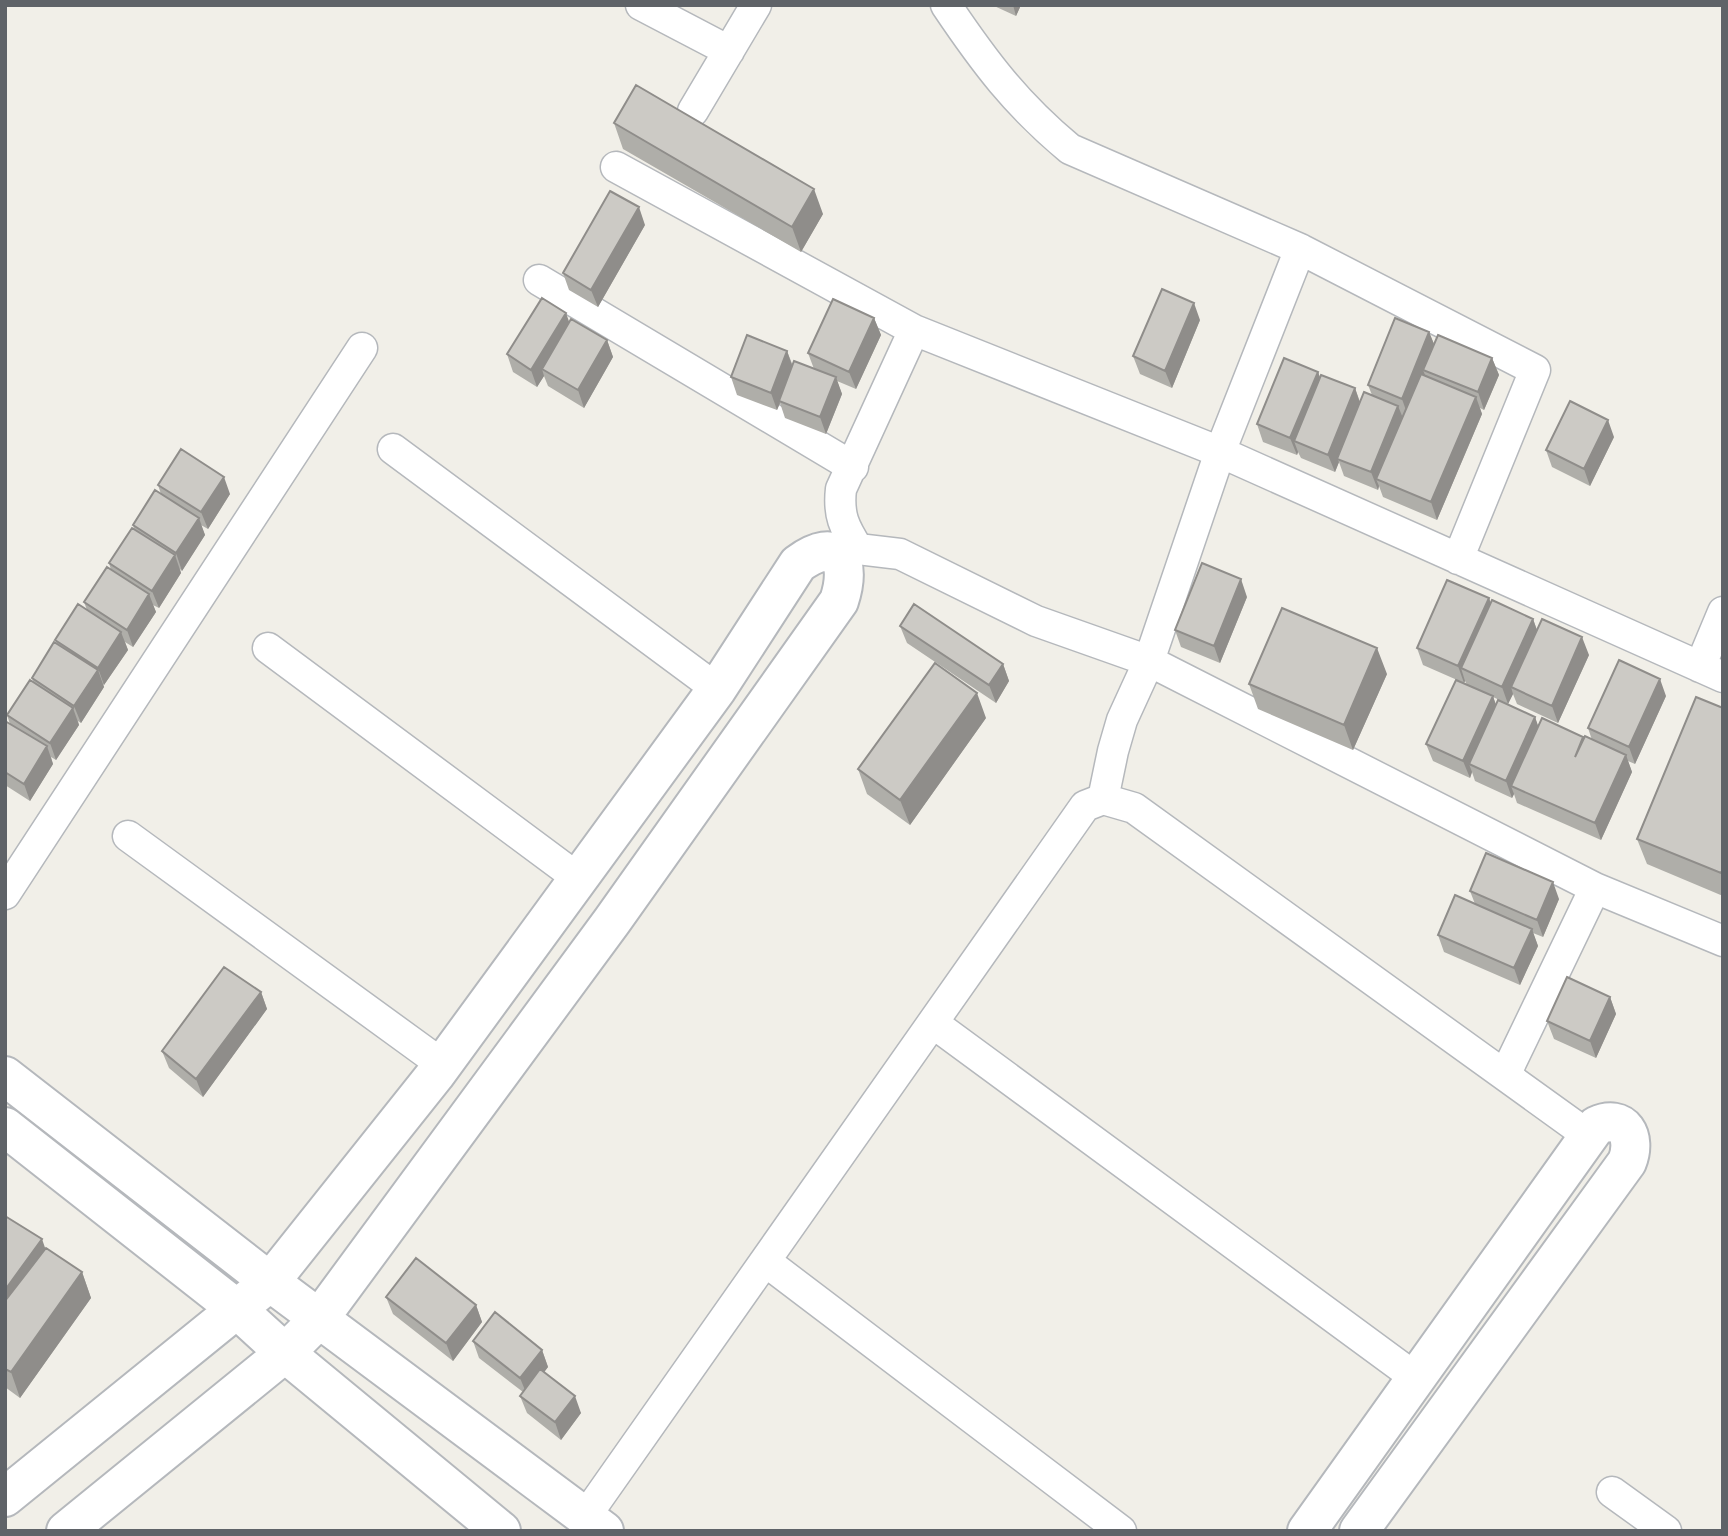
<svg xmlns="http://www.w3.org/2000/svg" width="1728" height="1536" viewBox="0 0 1728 1536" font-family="'PT Sans',sans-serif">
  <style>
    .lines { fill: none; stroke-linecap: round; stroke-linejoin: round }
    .minor-casing { stroke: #b5b8bc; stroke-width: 33 }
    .tertiary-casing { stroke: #b5b8bc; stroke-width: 42 }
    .minor { stroke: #fff; stroke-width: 30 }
    .tertiary { stroke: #fff; stroke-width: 38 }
    .wall { fill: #afaea9 }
    .shaded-wall { fill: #8f8d8a }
    .building { fill: #cccac5; stroke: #8f8d8a; stroke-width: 2 }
  </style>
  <rect width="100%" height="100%" fill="#f1efe8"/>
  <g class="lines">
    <g class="minor-casing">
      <path id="minor" d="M641 5 729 51
        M946 5C985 63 1016 104 1070 149L1300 249 1535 370 1458 559
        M693 111 756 5
        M616 167 914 330
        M539 280 853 467
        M393 449 717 689
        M858 549C844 527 838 515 841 489L914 330 1220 452 1723 677
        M839 554 858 549 900 554 1036 621 1149 661 1595 888 1723 941
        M268 648 579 879
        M1700 667 1723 612
        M1103 799 1113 751 1122 720 1149 661 1220 452 1300 249
        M128 836 443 1065
        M5 894 362 348
        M933 1023 1416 1378
        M1505 1075 1595 888
        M765 1261 1121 1531
        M1612 1492 1666 1531
        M585 1517 1085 806 1103 799 1134 808 1589 1136"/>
    </g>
    <g class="tertiary-casing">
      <path id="tertiary" d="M5 1076 270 1282 604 1531
        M5 1127 238 1310 285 1353 501 1531
        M5 1497 270 1282 435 1075 717 689 798 564C839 534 852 562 839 601L612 921 319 1319 285 1353 66 1531
        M1307 1531 1596 1126C1624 1113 1637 1137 1627 1162L1359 1531"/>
    </g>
    <use href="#minor" class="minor"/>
    <use href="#tertiary" class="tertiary"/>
  </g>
  <path class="wall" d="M992 5H1021L1016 16Z
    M614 123 823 214 801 252 623 149Z
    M645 225 598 307 569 290 563 273Z
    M874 318 881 335 856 389 837 381 842 394 826 434 785 418 780 403 777 410 737 395 731 377 787 351 793 366 814 369 808 353Z
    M1200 320 1172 388 1140 374 1133 356Z
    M569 322 607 340 613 357 584 408 548 386 544 376 537 387 513 372 507 354Z
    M1429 332 1434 344 1492 358 1499 375 1484 410 1480 408 1482 414 1437 520 1383 497 1379 486 1378 490 1344 476 1339 462 1335 472 1301 458 1298 452 1297 455 1263 442 1257 424 1318 372 1320 378 1355 388 1360 402 1372 395 1368 385Z
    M1614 437 1590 486 1552 467 1546 450Z
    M158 485 230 494 208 529 201 525 205 535 182 571 180 569 181 573 159 608 153 605 156 612 133 647 125 642 128 650 104 685 103 684 104 687 81 723 78 721 79 725 56 760 51 757 53 764 30 801 5 785V721L10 724 7 715 33 682 32 678 57 644 55 640 87 610 84 602 111 570 109 563 134 529 133 525 161 494Z
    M1247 597 1220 663 1181 647 1175 630Z
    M1489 598 1490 603 1533 619 1537 630 1589 655 1558 723 1517 704 1513 694 1508 704 1493 697 1496 705 1535 717 1538 727 1583 737 1584 739 1592 740 1588 728 1666 696 1635 764 1628 761 1632 772 1601 840 1517 803 1514 794 1512 798 1475 781 1472 772 1470 778 1433 761 1426 744 1467 685 1465 681 1464 683 1423 665 1417 648Z
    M900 626 1003 664 1009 681 996 703 907 643Z
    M1387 674 1353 750 1258 709 1249 684Z
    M1723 708V896L1647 864 1637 839Z
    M986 718 910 825 867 794 858 769Z
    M1470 891 1559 899 1543 937 1533 933 1538 946 1520 985 1444 952 1438 935 1475 904Z
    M261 992 267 1009 203 1097 169 1068 162 1051Z
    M1610 997 1616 1014 1596 1058 1554 1039 1547 1021Z
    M5 1216 45 1249 82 1272 91 1298 20 1398 5 1387Z
    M386 1297 476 1305 482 1322 453 1361 393 1314Z
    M473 1341 542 1350 548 1367 544 1372 581 1413 561 1440 527 1413 520 1396 523 1392 479 1358Z"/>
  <path class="shaded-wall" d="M1013 5H1021L1016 16Z
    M814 189 823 214 801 252 792 227Z
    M639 207 645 225 598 307 591 290Z
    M1194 303 1200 320 1172 388 1165 371Z
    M566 313 572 330 542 369 544 376 537 387 531 370Z
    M874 318 881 335 856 389 849 372Z
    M1429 332 1436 349 1423 370 1425 375 1408 416 1402 399Z
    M607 340 613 357 584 408 578 390Z
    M787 351 793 368 779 401 780 403 777 410 771 393Z
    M1492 358 1499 375 1484 410 1478 392Z
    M1318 372 1324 389 1294 441 1298 452 1297 455 1290 438Z
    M836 377 842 394 826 434 820 417Z
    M1355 388 1361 406 1337 459 1339 462 1335 472 1328 455Z
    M1476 397 1482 414 1437 520 1431 502Z
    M1398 406 1405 423 1376 479 1379 486 1378 490 1371 472Z
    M1608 420 1614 437 1590 486 1584 469Z
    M224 477 230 494 208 529 201 512Z
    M199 518 205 535 182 571 176 553Z
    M175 555 181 573 159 608 152 591Z
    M1241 579 1247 597 1220 663 1214 646Z
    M149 594 156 612 133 647 127 630Z
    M1489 598 1495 615 1461 668 1465 681 1464 683 1458 666Z
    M1533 619 1539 636 1511 687 1513 694 1508 704 1502 687Z
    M121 632 128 650 104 685 98 668Z
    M1582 637 1589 655 1558 723 1552 706Z
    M1377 648 1387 674 1353 750 1344 725Z
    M1003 664 1009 681 996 703 989 685Z
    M98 670 104 687 81 723 74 706Z
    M1660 679 1666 696 1635 764 1629 747Z
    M977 693 986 718 910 825 900 800Z
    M1493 696 1499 714 1469 764 1472 772 1470 778 1463 761Z
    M73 708 79 725 56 760 50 743Z
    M1535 717 1541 734 1511 786 1514 794 1512 798 1506 781Z
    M47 746 53 764 30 801 24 784Z
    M1626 755 1632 772 1601 840 1595 823Z
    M1553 882 1559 899 1543 937 1537 920Z
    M1532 929 1538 946 1520 985 1514 968Z
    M261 992 267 1009 203 1097 196 1079Z
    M1610 997 1616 1014 1596 1058 1590 1041Z
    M42 1239 51 1265 5 1328V1290Z
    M82 1272 91 1298 20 1398 11 1372Z
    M476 1305 482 1322 453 1361 446 1343Z
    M542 1350 548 1367 527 1395 520 1378Z
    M575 1396 581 1413 561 1440 555 1422Z"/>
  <path class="building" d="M636 85 814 189 792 227 614 123Z
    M610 191 639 207 591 290 563 273Z
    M1162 289 1194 303 1165 371 1133 356Z
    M542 298 566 313 531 370 507 354Z
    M833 299 874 318 849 372 808 353Z
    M1395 318 1429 332 1402 399 1368 385Z
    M571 319 607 340 578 390 542 369Z
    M747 335 787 351 771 393 731 377Z
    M1438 335 1492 358 1478 392 1423 370Z
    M1284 358 1318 372 1290 438 1257 424Z
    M794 361 836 377 820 417 779 401Z
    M1421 374 1476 397 1431 502 1376 479Z
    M1321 375 1355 388 1328 455 1294 441Z
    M1364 392 1398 406 1371 472 1337 459Z
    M1570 401 1608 420 1584 469 1546 450Z
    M181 449 224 477 201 512 158 485Z
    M155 490 199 518 176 553 133 525Z
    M132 528 175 555 152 591 109 563Z
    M1202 563 1241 579 1214 646 1175 630Z
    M107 567 149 594 127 630 84 602Z
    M1447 580 1489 598 1458 666 1417 648Z
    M1492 600 1533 619 1502 687 1461 668Z
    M78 604 121 632 98 668 55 640Z
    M914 604 1003 664 989 685 900 626Z
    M1282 608 1377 648 1344 725 1249 684Z
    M1542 619 1582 637 1552 706 1511 687Z
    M54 642 98 670 74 706 32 678Z
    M1619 660 1660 679 1629 747 1588 728Z
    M935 663 977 693 900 800 858 769Z
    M30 680 73 708 50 743 7 715Z
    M1456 680 1493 696 1463 761 1426 744Z
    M1696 697 1723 708V869L1721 873 1637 839Z
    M1498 700 1535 717 1506 781 1469 764Z
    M1542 718 1583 737 1575 757 1585 736 1626 755 1595 823 1511 786Z
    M5 721 47 746 24 784 5 772Z
    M1486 853 1553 882 1537 920 1470 891Z
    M1455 895 1532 929 1514 968 1438 935Z
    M224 967 261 992 196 1079 162 1051Z
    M1567 977 1610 997 1590 1041 1547 1021Z
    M5 1216 42 1239 5 1290Z
    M46 1248 82 1272 11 1372 5 1369V1301Z
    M416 1258 476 1305 446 1343 386 1297Z
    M495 1312 542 1350 520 1378 473 1341Z
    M540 1369 575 1396 555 1422 520 1396Z"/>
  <rect width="1728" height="1536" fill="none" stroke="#5f6368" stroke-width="14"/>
</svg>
